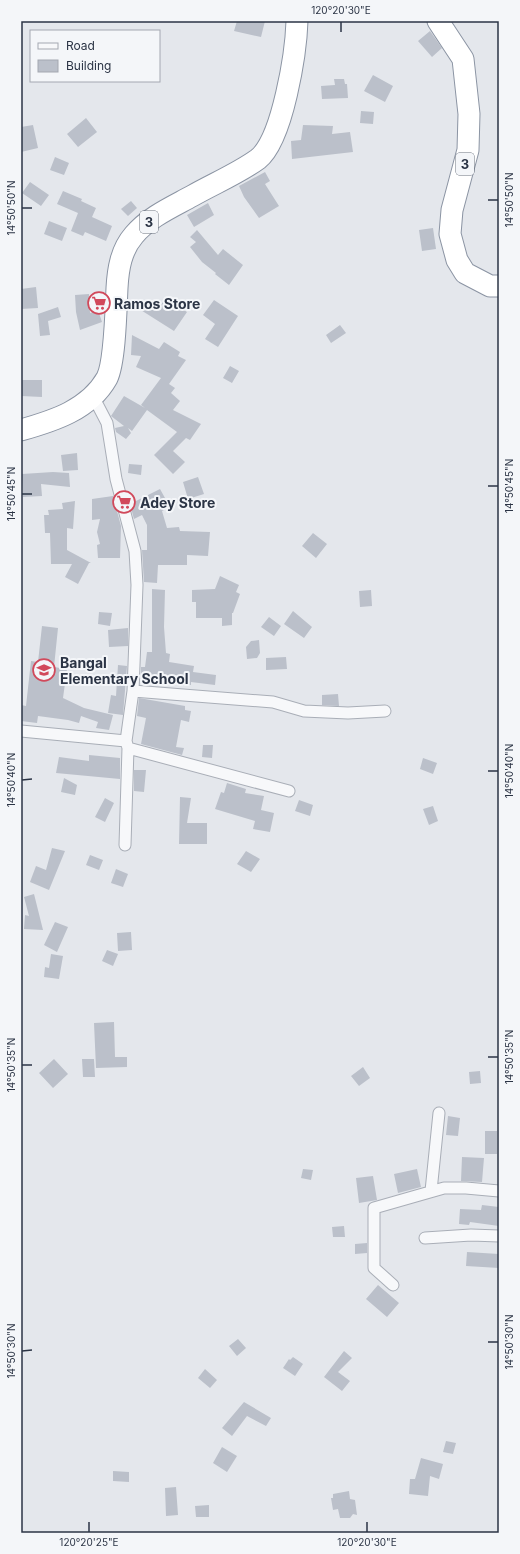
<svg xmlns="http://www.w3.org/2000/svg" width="520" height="1554" viewBox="0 0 520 1554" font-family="Inter,sans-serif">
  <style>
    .building { fill: #bbc0ca }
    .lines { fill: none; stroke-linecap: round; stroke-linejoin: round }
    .street-casing { stroke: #a9aeb7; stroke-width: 13 }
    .highway-casing { stroke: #8b94a3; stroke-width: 23 }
    .street { stroke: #f7f8fa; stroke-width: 11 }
    .highway { stroke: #fff; stroke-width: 21 }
    .ticks { fill: none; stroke: #2b3445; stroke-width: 1.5 }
    .labels { text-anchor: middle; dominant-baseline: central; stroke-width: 4; stroke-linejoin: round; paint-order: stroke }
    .shield { fill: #f4f6f9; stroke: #676e7b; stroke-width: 1 }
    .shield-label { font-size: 13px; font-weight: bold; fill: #2b3445 }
    .poi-label { font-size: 14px; font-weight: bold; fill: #2b3445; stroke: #f4f6f9; text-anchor: start }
    .neatline { fill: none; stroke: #2b3445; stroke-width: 1.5 }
    .ticks-label { font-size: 10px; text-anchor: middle; fill: #2b3445 }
  </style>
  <rect width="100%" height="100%" fill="#e4e7ec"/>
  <path class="building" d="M237 21H265L261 37 234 31Z
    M430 31 442 48 432 57 418 41Z
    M373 75 393 86 385 102 364 91Z
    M334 79H344L345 84H347L348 98 322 99 321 86 335 85Z
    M361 111 374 112 373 124 360 123Z
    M86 118 97 132 78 147 67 134Z
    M33 125 38 148 21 152V127Z
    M303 125 333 126 332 134 350 132 353 152 292 159 291 141 301 140Z
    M55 157 69 163 64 175 50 170Z
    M265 172 270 181 265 184 279 206 259 218 244 197 239 186Z
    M30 182 49 195 41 206 22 193Z
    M63 191 82 199 81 201 96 208 92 217 112 226 106 241 85 232 83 236 71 231 78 213 57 204Z
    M131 201 137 208 128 216 121 209Z
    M208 203 214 215 194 227 187 215Z
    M49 221 67 228 62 241 44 234Z
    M433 228 436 249 422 251 419 230Z
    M197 230 218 255 223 249 243 265 229 285 215 274 216 273 202 262 190 247 196 242 190 237Z
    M36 287 38 308 21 309V289Z
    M89 294 90 313 98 310 102 322 80 330 76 312 75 295Z
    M165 298 187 312 174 331 136 307H160Z
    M214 300 238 316 218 347 205 339 215 324 203 315Z
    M58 307 61 317 48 321 50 335 40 336 38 314Z
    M340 325 346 333 331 343 326 335Z
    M132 335 159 349 164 342 180 352 178 356 186 360 169 384 175 388 171 393 180 401 173 410 201 424 190 440 186 438 173 451 185 462 173 474 154 455 177 432 147 410 132 431 128 428 131 433 126 439 116 432 115 428 124 426 111 416 124 396 145 408 141 405 161 378 136 367 141 356 131 355Z
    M230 366 239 371 232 383 223 378Z
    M21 380H42V397L21 396Z
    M77 453 78 470 63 471 61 455Z
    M129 464 142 465 141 475 128 473Z
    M53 472 69 473 70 487 41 484 42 496 23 497 22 474Z
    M198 477 204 494 188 499 183 482Z
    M160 489 170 507 162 511 167 528 179 527 180 531 210 532 208 556 187 555V565H158L157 583 144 582 142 550H147V525L142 515 134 519 130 504Z
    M113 496 121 526 120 558H98L97 545 100 544 97 532 100 519 92 520V499Z
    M75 501 73 529 67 528V550L91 563H89L78 584 65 577 72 564H51L50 533H45L44 515H49L48 510 63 509 62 503Z
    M313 533 327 544 316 558 302 546Z
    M220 576 239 585 236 592 240 594 233 613H232V625L222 626V618H196V602H192V590L215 589Z
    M152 589 165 590 164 627 166 653 170 654 169 662 194 666 193 672 216 675 215 685 191 682V685L177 683V681L141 677V667H145L147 652H152Z
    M371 590 372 606 360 607 359 591Z
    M293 611 312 627 304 638 284 624Z
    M99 612 112 613 110 626 98 624Z
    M269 617 281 626 274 636 261 627Z
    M42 626 58 628 54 667 67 669 63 698 84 708 113 715 109 730 96 728 98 722 81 716 79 723 68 720 38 716 37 723 21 721V705L26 706 31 661 38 662Z
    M128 628V646L109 647 108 630Z
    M259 640 260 653 257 658 247 659 246 647 251 641Z
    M286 657 287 669 266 670V658Z
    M118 665 127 666 123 715 108 713 111 695 116 696Z
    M338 694 339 706 322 705V695Z
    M139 698 185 706V710L191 711 189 722 181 720 176 747 184 748 182 755 141 744 146 718 137 716Z
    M203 745H213L212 758 202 757Z
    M89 755 120 758V779L56 773 59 757 89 761Z
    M423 758 437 763 433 774 420 769Z
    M134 770H146L144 792 134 791Z
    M64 778 77 785 75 795 61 792Z
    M227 783 246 789 245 793 264 796 261 810 274 813 270 832 253 829 255 821 215 809 221 792 224 793Z
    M180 797 191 798 187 823H207V844H179Z
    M105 798 114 803 105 822 95 817Z
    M299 800 313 805 310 816 295 811Z
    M433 806 438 821 429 825 423 809Z
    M52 848 65 851 49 890 30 882 36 866 46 870Z
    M246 851 260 859 251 872 237 864Z
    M90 855 103 860 99 870 86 865Z
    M116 869 128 874 123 887 111 883Z
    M34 894 43 930 24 929 25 915 29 916 24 897Z
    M55 922 68 927 57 952 44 945Z
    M131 932 132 950 118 951 117 933Z
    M107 950 118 954 113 966 102 961Z
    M51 954 63 956 59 979 44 977 45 967 49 968Z
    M114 1022 115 1057H127V1067L96 1068 94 1023Z
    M54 1059 68 1074 53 1088 39 1073Z
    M82 1059H94L95 1077H83Z
    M363 1067 370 1078 359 1086 351 1076Z
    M480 1071 481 1083 470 1084 469 1072Z
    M448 1116 460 1118 458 1136 446 1135Z
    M485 1131H497V1154H485Z
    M462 1157 484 1158 482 1182 461 1181Z
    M303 1169 313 1170 311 1180 301 1178Z
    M417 1169 421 1187 398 1193 394 1174Z
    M373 1176 377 1200 359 1203 356 1178Z
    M482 1205 499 1207V1226L470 1222 469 1225 459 1224 460 1209 481 1210Z
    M344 1226 345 1237H333L332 1227Z
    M367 1243V1253L355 1254V1244Z
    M467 1252 499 1254V1268L466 1266Z
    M378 1285 399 1303 387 1317 366 1299Z
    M238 1339 246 1348 237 1356 229 1346Z
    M344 1351 352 1358 338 1372 350 1381 342 1391 324 1377Z
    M293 1357 303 1364 295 1376 283 1368 289 1359 290 1360Z
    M205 1369 217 1380 210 1388 198 1378Z
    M244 1402 271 1418 266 1426 247 1416 232 1436 222 1428Z
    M446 1441 456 1443 453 1454 443 1452Z
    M222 1447 237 1456 227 1472 213 1463Z
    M421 1458 443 1464 439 1479 430 1476 428 1496 409 1494 410 1479H415Z
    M113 1471 129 1472V1482L113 1481Z
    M176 1487 178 1515 166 1516 165 1488Z
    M349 1491 350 1499 355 1500 357 1515 353 1514 350 1518H340L338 1509 333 1510 331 1498H333V1494Z
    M209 1505V1517H196L195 1506Z"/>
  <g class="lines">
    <g class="street-casing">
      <path id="street" d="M93 396 107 423 116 479 135 551 137 585 133 691 126 741 128 748 125 845
        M133 691 273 702 304 711 348 713 385 711
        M21 731 126 741
        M128 748 289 791
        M431 1191 439 1113
        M425 1238 471 1235 499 1236
        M393 1285 374 1268V1208L444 1188H466L499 1191"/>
    </g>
    <g class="highway-casing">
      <path id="highway" d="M438 21 463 59 469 114 468 150 452 210 450 234 457 260 465 273 490 286H499
        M21 430C53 421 89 410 107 378 115 362 116 309 117 288 118 269 121 250 134 235 149 217 172 207 192 196 213 184 239 173 258 159 283 139 296 52 297 21"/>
    </g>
    <use href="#street" class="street"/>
    <use href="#highway" class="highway"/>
  </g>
  <path class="ticks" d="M341 22V32M488 200H498M22 208H32M488 486H498M22 494H32M488 771H498M22 780 32 779M488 1057H498M22 1065H32M488 1342H498M22 1351 32 1350M89 1522V1532M367 1522V1532"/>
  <defs>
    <g id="supermarket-ring" transform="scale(1.15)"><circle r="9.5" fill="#f4f6f9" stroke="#d1495b" stroke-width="1.5"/><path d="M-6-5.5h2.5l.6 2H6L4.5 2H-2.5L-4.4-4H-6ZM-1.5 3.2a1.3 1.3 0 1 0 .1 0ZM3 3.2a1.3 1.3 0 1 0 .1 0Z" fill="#d1495b"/></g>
    <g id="school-ring" transform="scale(1.15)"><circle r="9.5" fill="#f4f6f9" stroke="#d1495b" stroke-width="1.5"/><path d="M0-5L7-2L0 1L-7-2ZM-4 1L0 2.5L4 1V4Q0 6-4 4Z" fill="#d1495b"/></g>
  </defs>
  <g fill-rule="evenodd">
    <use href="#supermarket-ring" x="99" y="303"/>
    <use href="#supermarket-ring" x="124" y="502"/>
    <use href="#school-ring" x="44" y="670"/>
  </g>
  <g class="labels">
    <g class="shield">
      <rect x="456" y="153" width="18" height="22" rx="3"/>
      <rect x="140" y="211" width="18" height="22" rx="3"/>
    </g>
    <g class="shield-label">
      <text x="465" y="164">3</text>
      <text x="149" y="222">3</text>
    </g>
    <g class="poi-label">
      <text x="114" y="303">Ramos Store</text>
      <text x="140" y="502">Adey Store</text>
      <text x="60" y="662">Bangal<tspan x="60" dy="16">Elementary School</tspan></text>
    </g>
  </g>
  <rect width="520" height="1554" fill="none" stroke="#f4f6f9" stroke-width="44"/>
  <rect x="30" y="30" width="130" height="52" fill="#f4f6f9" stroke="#a4a8b1"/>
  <rect x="38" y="43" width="20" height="6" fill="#f7f8fa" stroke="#a4a8b1"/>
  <text x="66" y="50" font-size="12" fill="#2b3445">Road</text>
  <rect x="38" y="60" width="20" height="12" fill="#bbc0ca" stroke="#a4a8b1"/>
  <text x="66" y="70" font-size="12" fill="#2b3445">Building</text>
  <rect x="22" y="22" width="476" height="1510" class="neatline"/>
  <g class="ticks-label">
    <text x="341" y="14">120°20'30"E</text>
    <text transform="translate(509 200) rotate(-90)" y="4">14°50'50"N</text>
    <text transform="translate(11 208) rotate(-90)" y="4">14°50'50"N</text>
    <text transform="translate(509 486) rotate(-90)" y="4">14°50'45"N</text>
    <text transform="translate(11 494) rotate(-90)" y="4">14°50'45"N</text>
    <text transform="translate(509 771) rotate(-90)" y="4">14°50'40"N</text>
    <text transform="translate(11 780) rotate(-90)" y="4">14°50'40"N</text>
    <text transform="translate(509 1057) rotate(-90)" y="4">14°50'35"N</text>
    <text transform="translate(11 1065) rotate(-90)" y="4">14°50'35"N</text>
    <text transform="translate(509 1342) rotate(-90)" y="4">14°50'30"N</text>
    <text transform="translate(11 1351) rotate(-90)" y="4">14°50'30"N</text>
    <text x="89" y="1546">120°20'25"E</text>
    <text x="367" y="1546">120°20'30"E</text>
  </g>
</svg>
